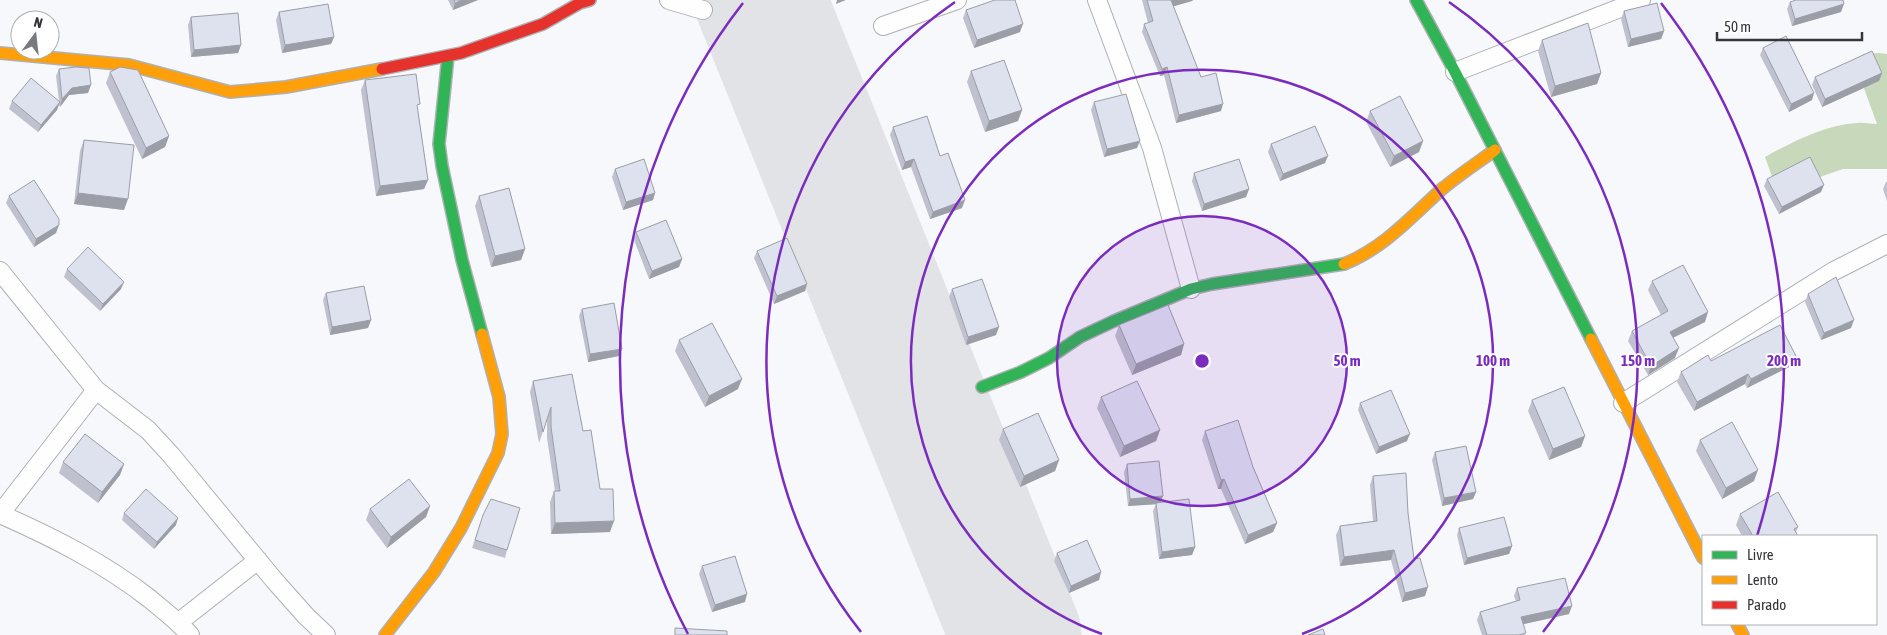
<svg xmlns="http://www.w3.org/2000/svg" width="1887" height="635" viewBox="0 0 1887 635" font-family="'Asap Condensed',sans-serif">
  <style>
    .forest { fill: #c8d8ba }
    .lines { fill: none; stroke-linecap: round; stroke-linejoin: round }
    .runway { stroke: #e2e3e6; stroke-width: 131 }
    .street-casing { stroke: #afb0b3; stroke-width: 20 }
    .fast-casing { stroke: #afb0b3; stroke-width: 14 }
    .slow-casing { stroke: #afb0b3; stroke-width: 14 }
    .jam-casing { stroke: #afb0b3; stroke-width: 14 }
    .street { stroke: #fefeff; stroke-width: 18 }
    .fast { stroke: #30b455; stroke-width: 11 }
    .slow { stroke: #ff9f0a; stroke-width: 11 }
    .jam { stroke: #e5322d; stroke-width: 11 }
    .wall { fill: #bfc2ce }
    .shaded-wall { fill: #9b9ea7 }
    .building { fill: #dee2ef; stroke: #9b9ea7 }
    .ring { fill: none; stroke: #7b2cbf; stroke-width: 2.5 }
    .centre { fill: #7b2cbf; stroke: #fff; stroke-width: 2.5 }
    .ring-label { font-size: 15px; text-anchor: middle; font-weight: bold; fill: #7b2cbf; stroke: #fff; stroke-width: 4; stroke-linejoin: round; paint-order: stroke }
  </style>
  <rect width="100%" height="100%" fill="#f7f8fc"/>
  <path class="forest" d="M1879 53 1887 54V169H1843L1817 178 1776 188 1765 157C1792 142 1825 125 1857 123 1864 122 1871 124 1877 124L1858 72 1863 54Z"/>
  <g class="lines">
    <path class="runway" d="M760 0 1016 635"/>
    <g class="street-casing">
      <path id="street" d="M669 0 703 10
        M1097 0 1152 148 1191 289
        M883 26 957 0
        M1455 72 1641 0
        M0 271 96 390 148 430 171 455 274 580 306 616 326 635
        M1623 403 1834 271 1887 244
        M0 514C54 538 104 563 150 599 164 611 178 621 190 635
        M0 514 96 390
        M179 622 258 560"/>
    </g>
    <g class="fast-casing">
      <path id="fast" d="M1416 0 1455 72 1591 339
        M448 56 439 144 442 166 462 260 482 334
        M982 387 1021 372 1049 358 1080 337 1114 321 1191 289 1212 284 1344 264"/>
    </g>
    <g class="slow-casing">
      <path id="slow" d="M0 53 129 65 230 92 286 87 382 69
        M1344 264C1384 248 1411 217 1442 189 1459 175 1477 163 1495 150
        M1591 339 1703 558
        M1737 624 1743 635
        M385 635 434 572 461 528 498 453 502 434 499 397 482 334"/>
    </g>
    <g class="jam-casing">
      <path id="jam" d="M382 69 461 53 543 24 580 3 590 0"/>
    </g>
    <use href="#street" class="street"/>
    <use href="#fast" class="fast"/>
    <use href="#slow" class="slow"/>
    <use href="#jam" class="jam"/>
  </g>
  <path class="wall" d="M448 0H478L453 10Z
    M1142 0H1193L1192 1 1173 6 1201 77 1221 111 1176 123 1164 75 1160 76 1142 32 1144 24 1148 23Z
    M1790 2 1841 12 1792 26 1787 9Z
    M966 10 1020 32 974 48 963 18Z
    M1624 11 1664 31 1661 39 1628 47 1621 19Z
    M279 12 334 37 331 44 282 53 276 20Z
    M191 17 241 45 238 53 191 57 188 25Z
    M1542 40 1601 73 1597 84 1551 97 1538 51Z
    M1763 48 1812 100 1789 112 1760 55Z
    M59 69 88 93 69 95 60 107 59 104 57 110 38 132 9 109 12 101H59L56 76Z
    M971 71 1022 110 1018 121 985 132 967 82Z
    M110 72 169 136 165 147 142 159 106 83Z
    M1882 73 1879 81 1822 107 1812 85 1815 77Z
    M365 80 418 111 428 180 424 189 376 196 361 90Z
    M1094 102 1137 148 1104 157 1091 110Z
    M1370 111 1423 141 1419 152 1390 167 1366 122Z
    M893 127 940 156 962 208 930 219 911 167 902 170 890 135Z
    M84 140 124 210 74 204 80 151Z
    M1271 144 1325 163 1280 181 1268 152Z
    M615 169 655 193 653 200 623 210 612 177Z
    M1194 173 1249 189 1246 197 1202 211 1192 181Z
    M1767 179 1821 192 1779 214 1764 186Z
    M1886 182H1887V201L1883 189Z
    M9 196 56 233 34 247 6 203Z
    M479 196 525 249 521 260 491 267 475 206Z
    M636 232 682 259 679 267 649 279 634 240Z
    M757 251 807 284 805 291 774 304 754 258Z
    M67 269 121 289 100 311 64 277Z
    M1652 281 1705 322 1673 338 1675 358 1648 375 1628 341 1632 331 1661 315 1648 290Z
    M952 289 996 335 966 345 949 297Z
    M326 293 371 320 368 328 330 335 323 300Z
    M1808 294 1851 328 1821 340 1805 302Z
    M582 309 622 349 619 356 588 362 579 316Z
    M1119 325 1184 344 1181 355 1132 375 1115 336Z
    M679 340 738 389 705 407 675 351Z
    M1711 361 1793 365 1747 388 1745 384 1694 411 1677 382 1681 372Z
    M533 381 583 431 600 489 610 532 551 534 550 502 554 491H555L547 438V420L539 443 530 392Z
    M1101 397 1160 430 1156 441 1120 457 1097 408Z
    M1532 400 1585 436 1581 447 1549 460 1528 411Z
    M1360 403 1407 441 1376 454 1358 410Z
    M1003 429 1059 460 1055 471 1020 487 999 440Z
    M1205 431 1253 467 1277 523 1273 532 1245 544 1221 489H1218L1202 440Z
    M1700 440 1754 481 1722 499 1696 451Z
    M1435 452 1476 492 1473 499 1442 506 1432 460Z
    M63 462 124 464 120 475 98 503 59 473Z
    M1127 464 1160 503 1195 547 1192 555 1159 559 1153 511 1156 504 1128 506 1124 472Z
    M1373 476 1408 513 1414 559 1425 596 1402 602 1391 560 1340 566 1336 535 1340 526 1373 521 1370 485Z
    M430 506 426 517 387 548 366 520 370 509Z
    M124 513 176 525 154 549 122 520Z
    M1740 514 1798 527 1796 532 1798 536H1742L1736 525Z
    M483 515 507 550 505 558 472 548Z
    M1459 528 1512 546 1509 554 1464 565 1457 535Z
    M1057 553 1101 572 1099 580 1069 593 1054 561Z
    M702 566 745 602 712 612 699 574Z
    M1517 588 1569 614 1524 624 1525 635H1482L1477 620 1480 612 1516 601 1514 596Z"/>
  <path class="shaded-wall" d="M462 0H478L453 10 455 3Z
    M837 0H846L836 4Z
    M1171 0H1193L1192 1 1168 8Z
    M1844 4 1841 12 1792 26 1795 19Z
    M1023 24 1020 32 974 48 977 40Z
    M1664 31 1661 39 1628 47 1631 39Z
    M334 37 331 44 282 53 285 45Z
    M241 45 238 53 191 57 194 50Z
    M1167 67 1164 75 1160 76 1162 69Z
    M1601 73 1597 84 1551 97 1555 86Z
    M1882 73 1879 81 1822 107 1825 99Z
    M91 85 88 93 69 95 60 107 62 99 72 88Z
    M1814 93 1812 100 1789 112 1791 104Z
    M60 102 57 110 38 132 41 125Z
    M1223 104 1221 111 1176 123 1179 115Z
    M1022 110 1018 121 985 132 989 121Z
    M169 136 165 147 142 159 146 148Z
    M1140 141 1137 148 1104 157 1107 149Z
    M1423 141 1419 152 1390 167 1394 156Z
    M1328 156 1325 163 1280 181 1283 174Z
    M914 159 911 167 902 170 905 162Z
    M428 180 424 189 376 196 380 186Z
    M1824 185 1821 192 1779 214 1782 207Z
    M1249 189 1246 197 1202 211 1204 204Z
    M78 193 128 199 124 210 74 204Z
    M655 193 653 200 623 210 626 202Z
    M965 200 962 208 930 219 933 212Z
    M59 225 56 233 34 247 36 239Z
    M525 249 521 260 491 267 495 256Z
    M682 259 679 267 649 279 652 271Z
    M124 282 121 289 100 311 103 304Z
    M807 284 805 291 774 304 777 296Z
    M1708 312 1705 322 1666 341 1670 332Z
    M371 320 368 328 330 335 332 327Z
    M1854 320 1851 328 1821 340 1824 333Z
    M999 327 996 335 966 345 968 337Z
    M1184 344 1181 355 1132 375 1136 364Z
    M1679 348 1675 358 1648 375 1651 366Z
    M622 349 619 356 588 362 590 354Z
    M1796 356 1793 365 1747 388 1751 379Z
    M1748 374 1745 384 1694 411 1697 402Z
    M742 379 738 389 705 407 709 396Z
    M1160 430 1156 441 1120 457 1124 446Z
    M1410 434 1407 441 1376 454 1379 447Z
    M1585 436 1581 447 1549 460 1553 449Z
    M1059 460 1055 471 1020 487 1024 476Z
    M124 464 120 475 98 503 102 492Z
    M1758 470 1754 481 1722 499 1726 488Z
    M1224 479 1221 489H1218L1221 480Z
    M1476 492 1473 499 1442 506 1444 498Z
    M1163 496 1160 504 1128 506 1130 499Z
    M430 506 426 517 387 548 391 537Z
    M178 518 176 525 154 549 157 542Z
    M614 521 610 532 551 534 555 523Z
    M1277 523 1273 532 1245 544 1248 535Z
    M1512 546 1509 554 1464 565 1467 558Z
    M1195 547 1192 555 1159 559 1162 552Z
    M1394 550 1391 560 1340 566 1344 557Z
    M1101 572 1099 580 1069 593 1071 586Z
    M1428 587 1425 596 1402 602 1405 593Z
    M747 594 745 602 712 612 715 605Z
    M1572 606 1569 614 1519 625 1521 617Z"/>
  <path class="building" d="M454 0H462L455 3Z
    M995 0H1015L1023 24 977 40 966 10Z
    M1147 0H1172H1171L1201 77 1216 73 1223 104 1179 115 1167 67 1162 69 1144 24 1153 21Z
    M1796 0H1843L1844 4 1795 19 1790 2Z
    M1657 3 1664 31 1631 39 1624 11Z
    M328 4 334 37 285 45 279 12Z
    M238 13 241 45 194 50 191 17Z
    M1588 23 1601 73 1555 86 1542 40Z
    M1786 36 1814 93 1791 104 1763 48Z
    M1872 51 1882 73 1825 99 1815 77Z
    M1004 60 1022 110 989 121 971 71Z
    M76 67 89 68 91 85 72 88 62 99 59 69Z
    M120 67 138 70 169 136 146 148 110 72Z
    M416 74 420 104 417 105 428 180 380 186 365 80Z
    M31 78 60 102 41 125 12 101Z
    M1126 94 1140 141 1107 149 1094 102Z
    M1400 96 1423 141 1394 156 1370 111Z
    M927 116 940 156 948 153 965 200 933 212 914 159 905 162 893 127Z
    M1315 126 1328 156 1283 174 1271 144Z
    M84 140 134 145 128 199 78 193Z
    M1810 157 1824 185 1782 207 1767 179Z
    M644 159 655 193 626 202 615 169Z
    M1239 159 1249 189 1204 204 1194 173Z
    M34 180 59 219V225L36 239 9 196Z
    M509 188 525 249 495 256 479 196Z
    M666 220 682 259 652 271 636 232Z
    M787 238 807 284 777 296 757 251Z
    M88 247 124 282 103 304 67 269Z
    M1683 265 1708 312 1670 332 1679 348 1651 366 1632 331 1668 311 1652 281Z
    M1836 277 1854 320 1824 333 1808 294Z
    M982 279 999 327 968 337 952 289Z
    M364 286 371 320 332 327 326 293Z
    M614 303 622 349 590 354 582 309Z
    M1168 305 1184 344 1136 364 1119 325Z
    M712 323 742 379 709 396 679 340Z
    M1780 325 1796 356 1751 379 1748 374 1697 402 1681 372 1708 355 1711 361Z
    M572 374 583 431 591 430 600 489H613L614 521 555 523 554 491H560L551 427V407L543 432 533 381Z
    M1137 381 1160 430 1124 446 1101 397Z
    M1564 387 1585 436 1553 449 1532 400Z
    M1391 390 1410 434 1379 447 1360 403Z
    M1038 413 1059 460 1024 476 1003 429Z
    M1238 420 1253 467 1277 523 1248 535 1224 479 1221 480 1205 431Z
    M1732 422 1758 470 1726 488 1700 440Z
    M85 434 124 464 102 492 63 462Z
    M1466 446 1476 492 1444 498 1435 452Z
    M1159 461 1163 496 1130 499 1127 464Z
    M1406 473 1408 513 1414 559 1420 558 1428 587 1405 593 1394 550 1344 557 1340 526 1377 521 1373 476Z
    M409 479 430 506 391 537 370 509Z
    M146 489 178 518 157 542 124 513Z
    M1778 492 1798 527 1794 529 1798 536H1753L1740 514Z
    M491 499 520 508 507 550 475 540 483 515Z
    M1189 499 1195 547 1162 552 1156 503Z
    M1504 517 1512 546 1467 558 1459 528Z
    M1087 540 1101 572 1071 586 1057 553Z
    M735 556 747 594 715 605 702 566Z
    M1565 578 1572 606 1521 617 1526 633 1519 635H1487L1480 612 1520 600 1517 588Z
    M675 628 727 631V635H675Z
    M1323 629 1325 635H1308Z"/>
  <circle cx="1202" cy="361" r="145" fill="#7b2cbf" fill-opacity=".12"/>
  <g class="ring">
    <circle cx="1202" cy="361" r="145"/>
    <path d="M1102 634A291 291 0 1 1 1302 634"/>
    <path d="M861 632A436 436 0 0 1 955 2M1449 2A436 436 0 0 1 1543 632"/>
    <path d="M688 634A582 582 0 0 1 743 3M1661 3A582 582 0 0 1 1757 536"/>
  </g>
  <circle cx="1202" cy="361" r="8" class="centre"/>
  <g class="ring-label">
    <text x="1347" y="366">50 m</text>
    <text x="1493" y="366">100 m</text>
    <text x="1638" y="366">150 m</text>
    <text x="1784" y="366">200 m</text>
  </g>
  <rect x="1702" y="535" width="175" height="90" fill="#ffffff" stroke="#aeafb0"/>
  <rect x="1712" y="551" width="25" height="8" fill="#30b455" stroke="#aeafb0"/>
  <text x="1747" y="560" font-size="15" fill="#35363a">Livre</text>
  <rect x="1712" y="576" width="25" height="8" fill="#ff9f0a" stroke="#aeafb0"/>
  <text x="1747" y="585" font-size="15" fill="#35363a">Lento</text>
  <rect x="1712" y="601" width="25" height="8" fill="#e5322d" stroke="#aeafb0"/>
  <text x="1747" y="610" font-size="15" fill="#35363a">Parado</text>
  <g transform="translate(35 35) rotate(15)"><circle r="24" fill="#ffffff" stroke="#aeafb0"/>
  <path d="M0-4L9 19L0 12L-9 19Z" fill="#797a7e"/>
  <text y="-8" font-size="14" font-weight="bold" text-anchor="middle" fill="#35363a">N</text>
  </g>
  <path d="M1717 32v8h145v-8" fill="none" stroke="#35363a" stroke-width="2.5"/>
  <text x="1724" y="32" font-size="15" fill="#35363a" stroke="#ffffff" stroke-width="4" paint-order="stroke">50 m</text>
</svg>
